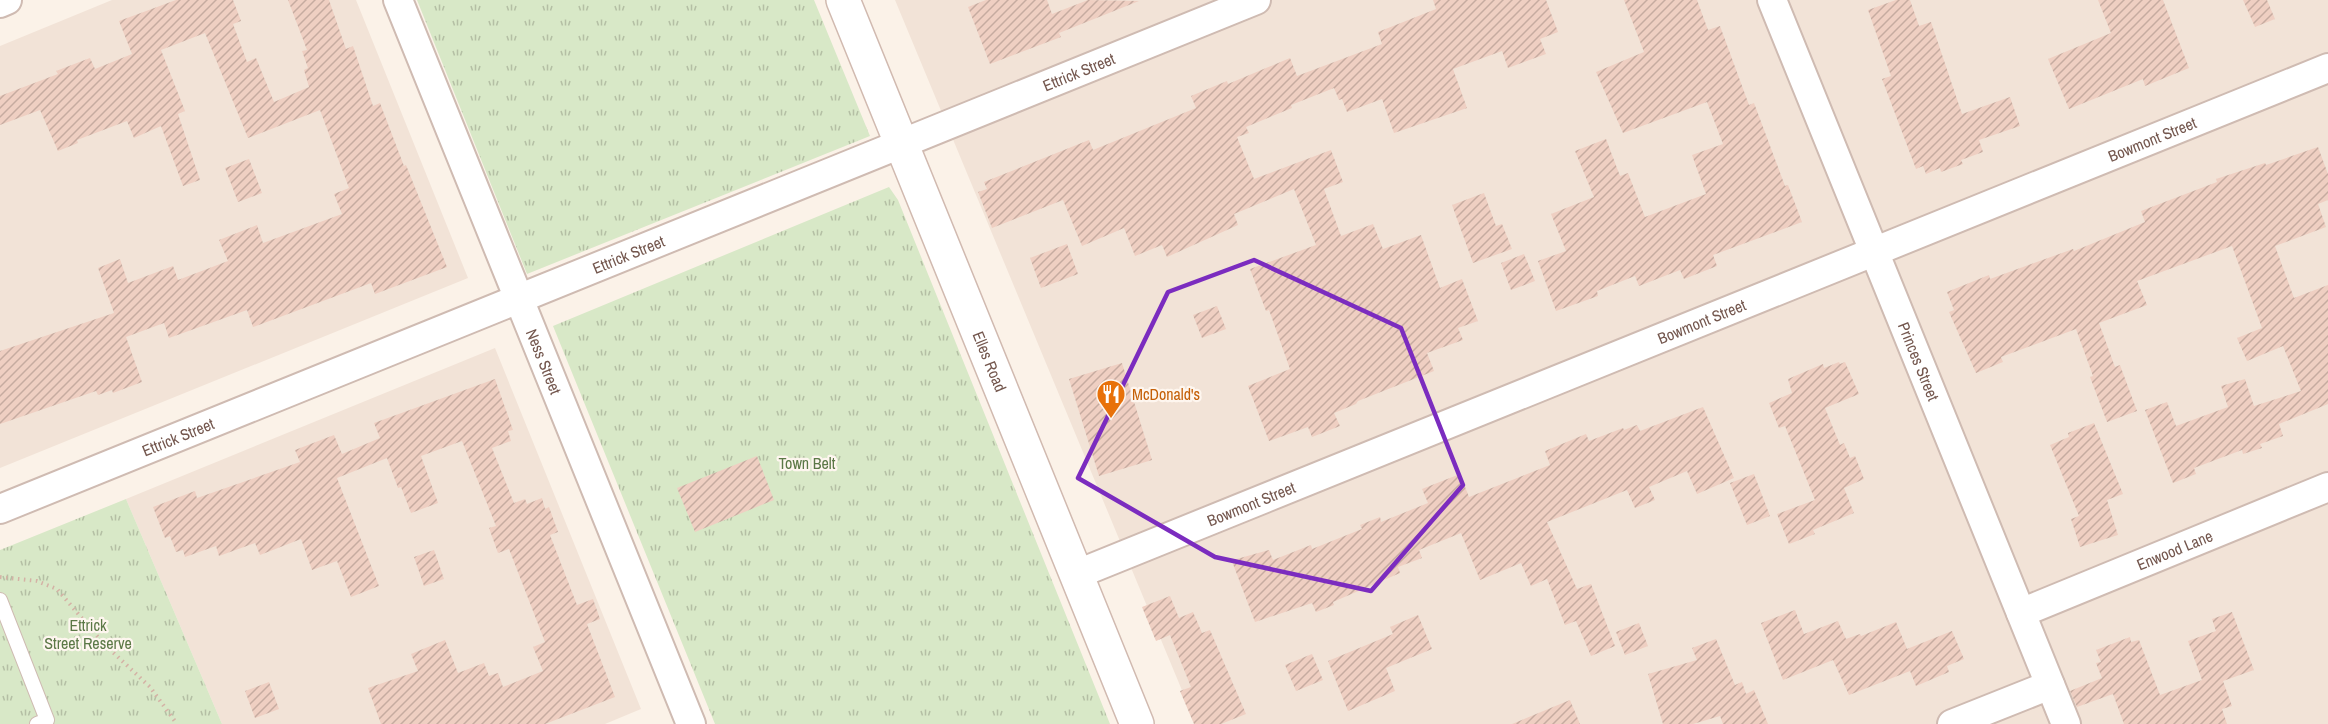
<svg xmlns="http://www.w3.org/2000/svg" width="2328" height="724" viewBox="0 0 2328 724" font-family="'Archivo Narrow',sans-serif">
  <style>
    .residential { fill: #f2e3d7 }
    .park { fill: url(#park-tufts) }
    .building { fill: url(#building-hatch) }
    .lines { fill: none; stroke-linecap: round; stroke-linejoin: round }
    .service-casing { stroke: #cfbbb2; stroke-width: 16 }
    .minor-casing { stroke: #cfbbb2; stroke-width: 32 }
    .secondary-casing { stroke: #d1bab0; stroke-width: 36 }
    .path { stroke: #d4b2a5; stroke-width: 4; stroke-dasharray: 1.5 4.5; stroke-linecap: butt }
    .service { stroke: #fff; stroke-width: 14 }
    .minor { stroke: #fff; stroke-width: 28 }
    .secondary { stroke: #fff; stroke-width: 33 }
    .marked { fill: none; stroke: #7b2cbf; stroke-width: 4.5; stroke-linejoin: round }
    .labels { text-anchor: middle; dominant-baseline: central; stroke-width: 4.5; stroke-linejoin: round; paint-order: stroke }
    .street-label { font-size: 16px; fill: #74574e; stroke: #fef6ef }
    .food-label { font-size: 16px; fill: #c56008; stroke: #fef6ef; text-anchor: start }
    .park-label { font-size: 16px; fill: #5b7846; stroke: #fef6ef }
  </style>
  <defs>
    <pattern id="park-tufts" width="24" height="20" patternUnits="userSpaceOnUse" patternTransform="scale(1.5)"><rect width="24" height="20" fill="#d8e8c7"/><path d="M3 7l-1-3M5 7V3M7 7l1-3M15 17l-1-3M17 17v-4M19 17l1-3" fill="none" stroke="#b4bfa4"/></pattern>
    <pattern id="building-hatch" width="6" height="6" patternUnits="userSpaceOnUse" patternTransform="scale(1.5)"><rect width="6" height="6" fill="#efcfc2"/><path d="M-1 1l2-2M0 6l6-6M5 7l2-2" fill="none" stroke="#c6aba0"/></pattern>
  </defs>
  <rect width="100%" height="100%" fill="#fbf2e8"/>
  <path class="residential" d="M112 0H356L468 278 0 468V46Z
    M895 0H2328V724H1196Z
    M495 348 641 709 605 724H222L126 499Z"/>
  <path class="park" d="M417 0H814L870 136 527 274Z
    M889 187 898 200 1110 724H715L553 326Z
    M126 499 222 724H0V550Z"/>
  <path class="building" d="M176 0H233L241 21 233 24 247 62 256 58 274 102 309 87 304 70 308 68 302 51 307 50 288 0H329L346 49 353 46 373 106 380 103 404 166 406 165 447 267 375 294 371 283 253 327 247 310 169 338 164 323 126 337 142 382 113 393 112 390 98 395 96 391 0 424V351L114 313 98 268 120 259 128 283 173 266 178 280 228 261 219 240 257 225 263 243 342 214 334 194 349 188 320 110 248 138 205 33 161 50 185 111 178 114 200 180 183 186 161 126 134 138 127 121 77 140 78 143 58 151 40 110 0 125V96L58 74 56 71 90 58 95 69 132 54 119 21Z
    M986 0H1047L1052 14 1088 0 1139 1 1059 33 1061 37 990 64 968 7Z
    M1433 0H1546L1558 32 1540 39 1546 54 1508 68 1502 51 1453 69 1467 108 1394 133 1382 99 1347 112 1342 99 1339 100 1334 88 1291 105 1292 108 1246 127 1249 133 1237 137 1254 179 1331 150 1343 182 1324 189 1341 236 1373 224 1383 249 1421 235 1440 288 1462 279 1478 321 1458 328 1463 340 1427 353 1434 371 1358 401 1356 404 1334 413 1340 426 1312 437 1308 427 1269 441 1248 386 1290 369 1269 310 1266 311 1250 269 1316 245 1294 189 1234 214 1238 225 1167 257 1162 245 1135 256 1124 228 1082 246 1063 200 992 228 978 192 987 189 984 182 1089 140 1093 150 1196 108 1191 96 1227 81 1228 84 1290 58 1297 76 1382 44 1378 32 1436 9Z
    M1624 0H1697L1708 30 1720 26 1749 105 1754 103 1785 186 1788 185 1802 222 1713 255 1717 266 1684 279 1680 270 1639 286 1635 276 1597 291 1598 296 1556 311 1538 261 1566 251 1551 214 1594 197 1575 151 1606 139 1620 176 1628 173 1645 217 1706 194 1692 155 1723 144 1707 102 1623 133 1596 72 1644 52Z
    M1896 0H1910L1919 26 1931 22 1962 114 2010 97 2020 126 1979 140 1983 152 1961 160 1963 164 1941 172 1940 168 1926 174 1923 166 1916 169 1882 79 1891 76 1868 10Z
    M2098 0H2163L2189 68 2145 86 2143 79 2069 109 2048 59 2111 33Z
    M2243 0H2267L2275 19 2255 27Z
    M2318 147 2328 174V200L2318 204 2326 227 2275 246 2294 298 2328 285V404L2279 424 2283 436 2260 444 2262 448 2243 454 2242 450 2194 468 2196 474 2173 483 2145 410 2167 402 2176 426 2228 407 2221 386 2245 379 2254 406 2301 391 2283 346 2247 361 2237 338 2262 328 2232 246 2137 281 2147 305 2099 323 2115 367 2120 365 2137 411 2107 422 2090 377 2093 376 2076 329 2001 357 2003 362 1976 373 1949 312 1954 310 1947 292 1989 275 1990 279 2073 249 2074 251 2145 222 2141 211 2217 182 2216 179 2265 163 2266 165Z
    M249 159 262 193 238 202 225 168Z
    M1484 193 1496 226 1502 224 1512 249 1473 263 1452 205Z
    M1067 244 1078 274 1041 288 1030 258Z
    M1524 254 1535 281 1511 290 1501 263Z
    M1217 306 1226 329 1202 338 1193 315Z
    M1839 362 1840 364 1845 362 1859 394 1825 408 1840 445 1844 443 1850 458 1855 456 1864 479 1844 488 1854 513 1813 530 1815 534 1789 544 1777 514 1815 500 1785 426 1779 428 1769 403 1792 393 1788 379 1823 364 1824 368Z
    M1122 363 1152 460 1099 476 1069 379Z
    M495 379 513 430 508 431 511 441 492 448 514 503 525 499 527 504 542 498 545 509 549 507 558 532 550 535 577 605 593 599 600 619 587 624 615 697 545 724H381L368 688 418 671 411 654 445 640 458 673 484 663 489 676 498 673 503 687 543 671 533 647 545 642 509 549 498 553 489 528 496 526 462 441 421 456 438 503 411 513 401 487 398 488 387 458 337 478 379 586 351 597 337 561 312 570 301 539 260 555 255 543 219 556 216 546 185 557 183 550 176 552 170 536 165 538 153 507 195 491 197 498 300 462 295 450 334 435 342 454 380 438 374 423Z
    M1703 407 1734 478 1697 494 1687 471 1649 487 1655 500 1635 508 1627 490 1547 522 1577 589 1591 584 1615 646 1591 656 1576 621 1565 625 1547 579 1531 586 1521 563 1480 580 1461 533 1419 550 1422 558 1398 567 1400 573 1333 602 1334 605 1316 612 1312 603 1255 622 1233 564V560L1269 550 1273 560 1311 545 1312 549 1362 529 1360 525 1380 517 1381 522 1428 503 1422 489 1460 474 1469 497 1550 465 1545 451 1586 434 1589 441 1623 428 1624 430 1637 425 1640 431Z
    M2094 423 2123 494 2107 500 2118 535 2080 547 2071 519 2079 516 2050 445 2069 437 2068 433Z
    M757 456 774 500 695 532 677 488Z
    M1754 474 1770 516 1747 525 1730 483Z
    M434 550 444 579 424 586 414 557Z
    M1170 596 1179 618 1193 612 1202 633 1210 630 1246 714 1221 724H1194L1180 691 1191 687 1170 635 1156 641 1142 607Z
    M1795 610 1804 634 1838 621 1846 639 1860 634 1861 636 1896 622 1907 649 1952 631 1964 659 1947 666 1949 672 1916 686 1910 671 1849 695 1833 660 1783 680 1761 623Z
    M2232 612 2254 670 2223 681 2232 706 2222 709 2227 724H2124L2113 694 2077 707 2070 691 2102 678 2096 663 2101 662 2096 650 2130 637 2131 642 2139 640 2160 695 2202 680 2188 641 2216 631 2212 619Z
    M1418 615 1432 649 1386 668 1395 691 1348 711 1328 661 1393 634 1390 627Z
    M1639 623 1648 646 1625 655 1616 632Z
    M1716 639 1735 685 1742 682 1746 694 1754 690 1768 724H1723L1720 716 1693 724H1663L1648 674 1697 660 1692 648Z
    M1312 654 1323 680 1296 691 1285 665Z
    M269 682 279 709 255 718 245 691Z
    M1570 700 1580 724H1512Z"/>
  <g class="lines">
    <g class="service-casing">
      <path id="service" d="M0 600 47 720 37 724"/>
    </g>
    <g class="minor-casing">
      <g id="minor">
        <path id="s1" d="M398 0C496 241 592 483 691 724"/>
        <path id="s2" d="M1772 0 2066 724"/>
        <path d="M0 3 7 0"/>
        <path id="s3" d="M0 509 1256 0"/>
        <path id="s4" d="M1075 575 2328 68"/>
        <path id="s5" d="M2021 613 2328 487"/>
        <path d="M1952 724 2050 685"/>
      </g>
    </g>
    <g class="secondary-casing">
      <g id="secondary">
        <path id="s6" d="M843 0 1137 724"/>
      </g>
    </g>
    <path class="path" d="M0 577 37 581 57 589 103 643 150 687 177 724"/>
    <use href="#service" class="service"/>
    <use href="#minor" class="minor"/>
    <use href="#secondary" class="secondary"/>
  </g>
  <path class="marked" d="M1254 260 1401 328 1463 485 1371 591 1215 557 1078 478 1168 292Z"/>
  <defs>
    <g id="restaurant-pin" transform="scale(1.5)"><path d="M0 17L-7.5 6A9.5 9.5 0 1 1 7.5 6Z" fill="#e8710a" stroke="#fef6ef"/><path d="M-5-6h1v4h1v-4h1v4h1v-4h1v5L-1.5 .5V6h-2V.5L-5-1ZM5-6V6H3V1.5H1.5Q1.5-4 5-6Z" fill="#fff"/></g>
  </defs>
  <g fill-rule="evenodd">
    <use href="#restaurant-pin" x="1111" y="394"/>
  </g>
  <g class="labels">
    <g class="street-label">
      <text stroke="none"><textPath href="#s3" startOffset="1164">Ettrick Street</textPath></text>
      <text stroke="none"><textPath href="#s4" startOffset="1162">Bowmont Street</textPath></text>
      <text stroke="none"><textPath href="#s3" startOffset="678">Ettrick Street</textPath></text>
      <text stroke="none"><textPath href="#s4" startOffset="676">Bowmont Street</textPath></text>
      <text stroke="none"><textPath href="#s1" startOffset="390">Ness Street</textPath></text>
      <text stroke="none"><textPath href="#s6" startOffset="390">Elles Road</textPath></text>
      <text stroke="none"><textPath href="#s2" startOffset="390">Princes Street</textPath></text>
      <text stroke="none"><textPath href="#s3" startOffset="192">Ettrick Street</textPath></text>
      <text stroke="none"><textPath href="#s4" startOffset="190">Bowmont Street</textPath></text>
      <text stroke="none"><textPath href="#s5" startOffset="166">Enwood Lane</textPath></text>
    </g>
    <g class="food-label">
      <text x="1132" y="394">McDonald's</text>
    </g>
    <g class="park-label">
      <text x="807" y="463">Town Belt</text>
      <text x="88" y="625">Ettrick<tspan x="88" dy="18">Street Reserve</tspan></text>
    </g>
  </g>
</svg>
